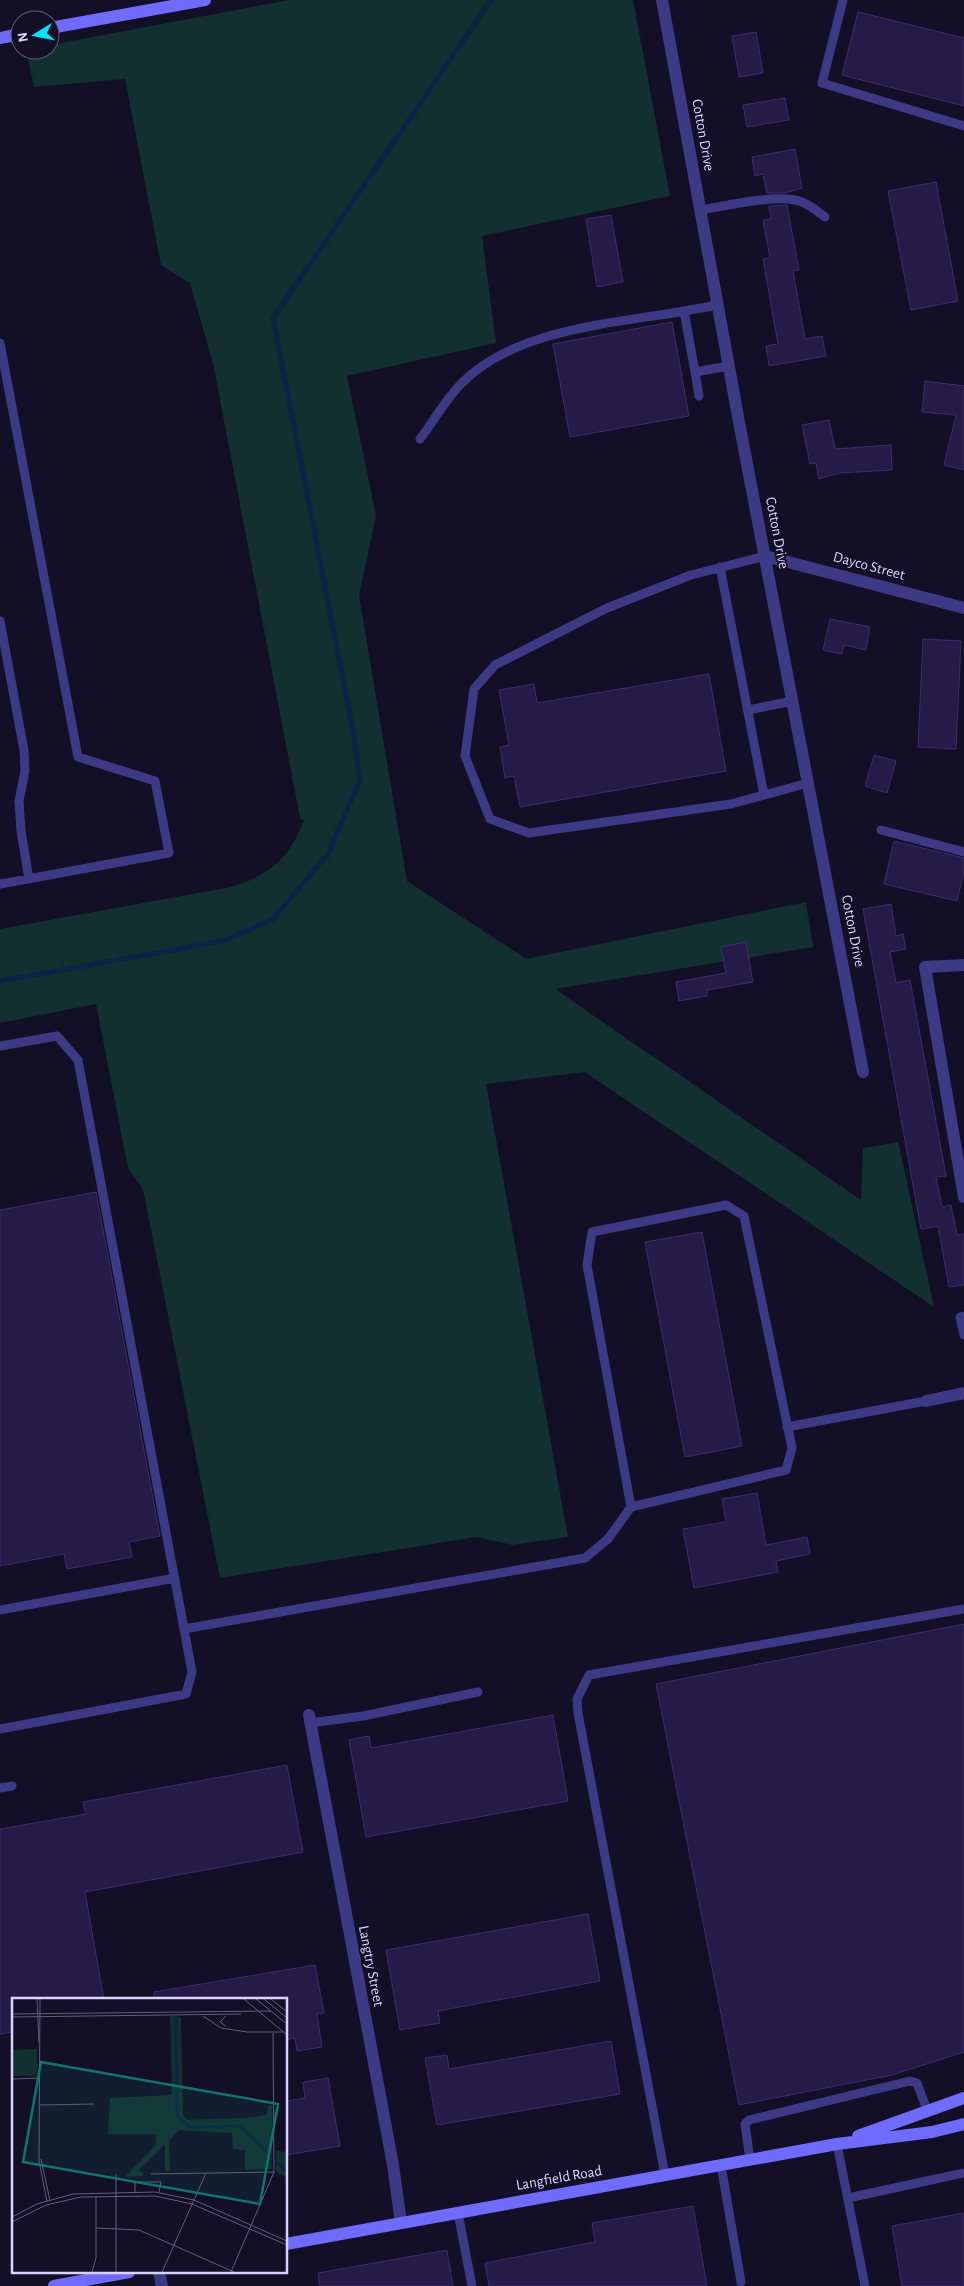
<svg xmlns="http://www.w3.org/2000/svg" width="964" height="2286" viewBox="0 0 964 2286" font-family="'Alegreya Sans',sans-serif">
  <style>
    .green { fill: #12302f }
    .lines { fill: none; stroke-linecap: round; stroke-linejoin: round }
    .stream { stroke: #0c2248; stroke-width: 5 }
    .building { fill: #241b47; stroke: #3b2d73 }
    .lane { stroke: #3d3a85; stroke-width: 9 }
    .street { stroke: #3d3a85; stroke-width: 12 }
    .secondary { stroke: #6f6bff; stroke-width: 12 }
    .labels { text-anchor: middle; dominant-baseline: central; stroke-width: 4; stroke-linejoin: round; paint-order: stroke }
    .street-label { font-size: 15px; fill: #d9d4ff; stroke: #130f26 }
    .inset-river { fill: none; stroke: #0c2248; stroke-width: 2.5 }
    .inset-road { fill: none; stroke: #625e7d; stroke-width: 1 }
    .view { fill: #0f766e; fill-opacity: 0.15; stroke: #0f766e; stroke-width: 2.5 }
    .inset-edge { fill: none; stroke: #d9d4ff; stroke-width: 2.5 }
  </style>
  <rect width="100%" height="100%" fill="#130f26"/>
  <path class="green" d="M289 0H633L670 196 482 236 496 343 347 376 376 515 359 596 407 881 526 959 806 902 813 947 555 989 861 1200 863 1148 898 1142 934 1307 585 1072 486 1084 568 1537 512 1545 477 1537 220 1578 143 1189 128 1168 96 1004 0 1023V929L231 887C271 875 288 859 304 821L300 818 213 363 190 283 161 265 125 79 34 87 26 50H50V45Z"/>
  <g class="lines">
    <path class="stream" d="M0 981 223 941 272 920 328 854 360 780 353 731 273 318 491 0"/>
  </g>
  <path class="building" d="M858 12 964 38V106L842 75Z
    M756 32 763 73 739 77 732 36Z
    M785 98 789 120 747 127 743 105Z
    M795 149 802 188 785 193H767L763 174 755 176 752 157Z
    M936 182 958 301 911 310 888 191Z
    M787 205 799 270 793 271 805 339 822 336 826 356 769 366 766 346 778 344 763 259 770 258 763 220 771 219 769 206Z
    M611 215 623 282 597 287 586 219Z
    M672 322 689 416 570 437 553 344Z
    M925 381 964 386V470L944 465 956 415 922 412Z
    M829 420 835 449 891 445 892 470 839 473 819 479 816 463 810 464 802 425Z
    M830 619 870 627 866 650 844 645 842 654 823 650Z
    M923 639 961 641 956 749 918 747Z
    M709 674 726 771 520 807 514 776 505 778 500 747 509 745 499 690 534 684 537 703Z
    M874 755 896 761 887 793 865 786Z
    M894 841 964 858V871L957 901 884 884Z
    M891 904 896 936 903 934 906 949 890 952 896 983 910 980 946 1176 936 1177 942 1207 951 1205 957 1235 964 1234V1285L949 1287 938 1226 921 1229 863 909Z
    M746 942 753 982 707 990V996L679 1001 676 982 726 973 721 947Z
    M96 1192 160 1536 129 1542 132 1557 67 1569 64 1554 0 1566V1210Z
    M702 1232 742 1446 685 1457 645 1242Z
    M757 1493 766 1545 807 1537 810 1554 776 1561 778 1572 694 1588 683 1529 726 1522 722 1499Z
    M964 1624V2052L892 2075 739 2105 656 1684Z
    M553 1715 568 1801 366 1837 349 1740 369 1736 371 1748Z
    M287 1765 303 1852 85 1892 104 2000H14V2032L0 2034V1829L86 1814 83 1802Z
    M588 1914 600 1981 438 2011 440 2023 400 2030 386 1950Z
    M315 1965 324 2013 317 2014 322 2047 297 2051 295 2038 286 2040V2000H154V1992Z
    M611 2041 620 2094 437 2125 425 2058 447 2055 449 2069Z
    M328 2078 340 2146 286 2155V2101L305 2098 303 2082Z
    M693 2206 707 2286H489L485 2263 595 2242 592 2223Z
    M964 2213V2286H902L892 2226Z
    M447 2250 453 2286H320L318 2273Z"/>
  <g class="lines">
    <path class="lane" d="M843 0 822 83 964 126
      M701 210C725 206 772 195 795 200 806 202 816 210 825 217
      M718 305 684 311 695 372 729 366
      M0 343 78 757 155 781 169 853 0 884
      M695 372 699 396
      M420 439C433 422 444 402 459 386 512 329 611 324 684 311
      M765 556 691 575 607 608 495 665 474 689 465 756 490 819 529 833 731 804 808 783
      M720 567 764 795
      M0 621 24 750 25 771 19 801 21 831 29 879
      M748 710 793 701
      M881 830 964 852
      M0 1046 57 1036 78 1060 192 1672 186 1694 0 1729
      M964 1316 960 1317 964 1335
      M787 1427 926 1401
      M0 1610 175 1578
      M184 1629 585 1558 608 1539 631 1507 587 1265 592 1232 726 1205 744 1216 792 1448 786 1470 631 1507
      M310 1723 363 1716 478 1692
      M0 1788 12 1786
      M837 2144 865 2286
      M750 2160 745 2124 749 2120 910 2081 917 2083 927 2110
      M721 2165 741 2282
      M665 2175 578 1713 577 1699 589 1675 964 1609
      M848 2198 964 2173
      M458 2213 472 2286"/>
    <path class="street" d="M662 0 739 422 863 1072
      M765 556 964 608
      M964 965 925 967 964 1197
      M926 1401 964 1393
      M309 1715 393 2165 401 2223
      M159 2272 162 2286"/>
    <path class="secondary" d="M50 28 205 0
      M0 38 20 34
      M858 2136 964 2098
      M286 2244 837 2144 932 2132 964 2124
      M54 2286 129 2272"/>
  </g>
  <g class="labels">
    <g class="street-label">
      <text transform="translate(703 135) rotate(80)">Cotton Drive</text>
      <text transform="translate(777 533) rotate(79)">Cotton Drive</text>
      <text transform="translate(869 566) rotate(15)">Dayco Street</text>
      <text transform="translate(853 931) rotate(79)">Cotton Drive</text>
      <text transform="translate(371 1966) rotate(79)">Langtry Street</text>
      <text transform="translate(559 2178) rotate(-10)">Langfield Road</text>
    </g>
  </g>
  <g transform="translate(12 1998)">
    <rect width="275" height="275" fill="#130f26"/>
    <path d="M158 18 169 19 171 117 175 122 233 120 255 117 256 108 260 107V171L233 172V152L221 151 220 135 167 132 157 143 158 173H153V146L126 173 131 174V178L113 179 144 147V136H96L98 100 160 97ZM25 51V78H0V52ZM264 153 275 154V180L264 174Z" fill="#12302f"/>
    <path class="inset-river" d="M164 18 165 117 178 129 228 128 260 159M263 162 275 174"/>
    <path class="inset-road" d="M25 1 27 45M28 1 27 163 35 204M232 1 275 37M244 1 275 26M252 1 275 20M259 1 275 14M0 16 259 13M191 18 209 30 235 34H272M0 19 229 16M214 28 208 24 214 18M0 81 28 80M28 107 82 106M29 161 38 203M104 176V274M139 176 262 174M123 194V184H149L147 194M0 219 25 206 61 196 143 194 182 202 275 243M0 224 34 207 69 199 143 198 180 206 275 247M84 230 127 232 222 274M80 274 84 260V198M150 274 194 175M219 274 262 174 261 35"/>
    <path class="view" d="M29 64 266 106 248 206 11 164Z"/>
    <rect width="275" height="275" class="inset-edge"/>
  </g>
  <g transform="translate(35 35) rotate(260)"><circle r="24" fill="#130f26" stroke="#625e7d"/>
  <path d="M0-4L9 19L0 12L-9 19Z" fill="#00e5ff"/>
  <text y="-8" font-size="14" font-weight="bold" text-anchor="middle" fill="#d9d4ff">N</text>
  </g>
</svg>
